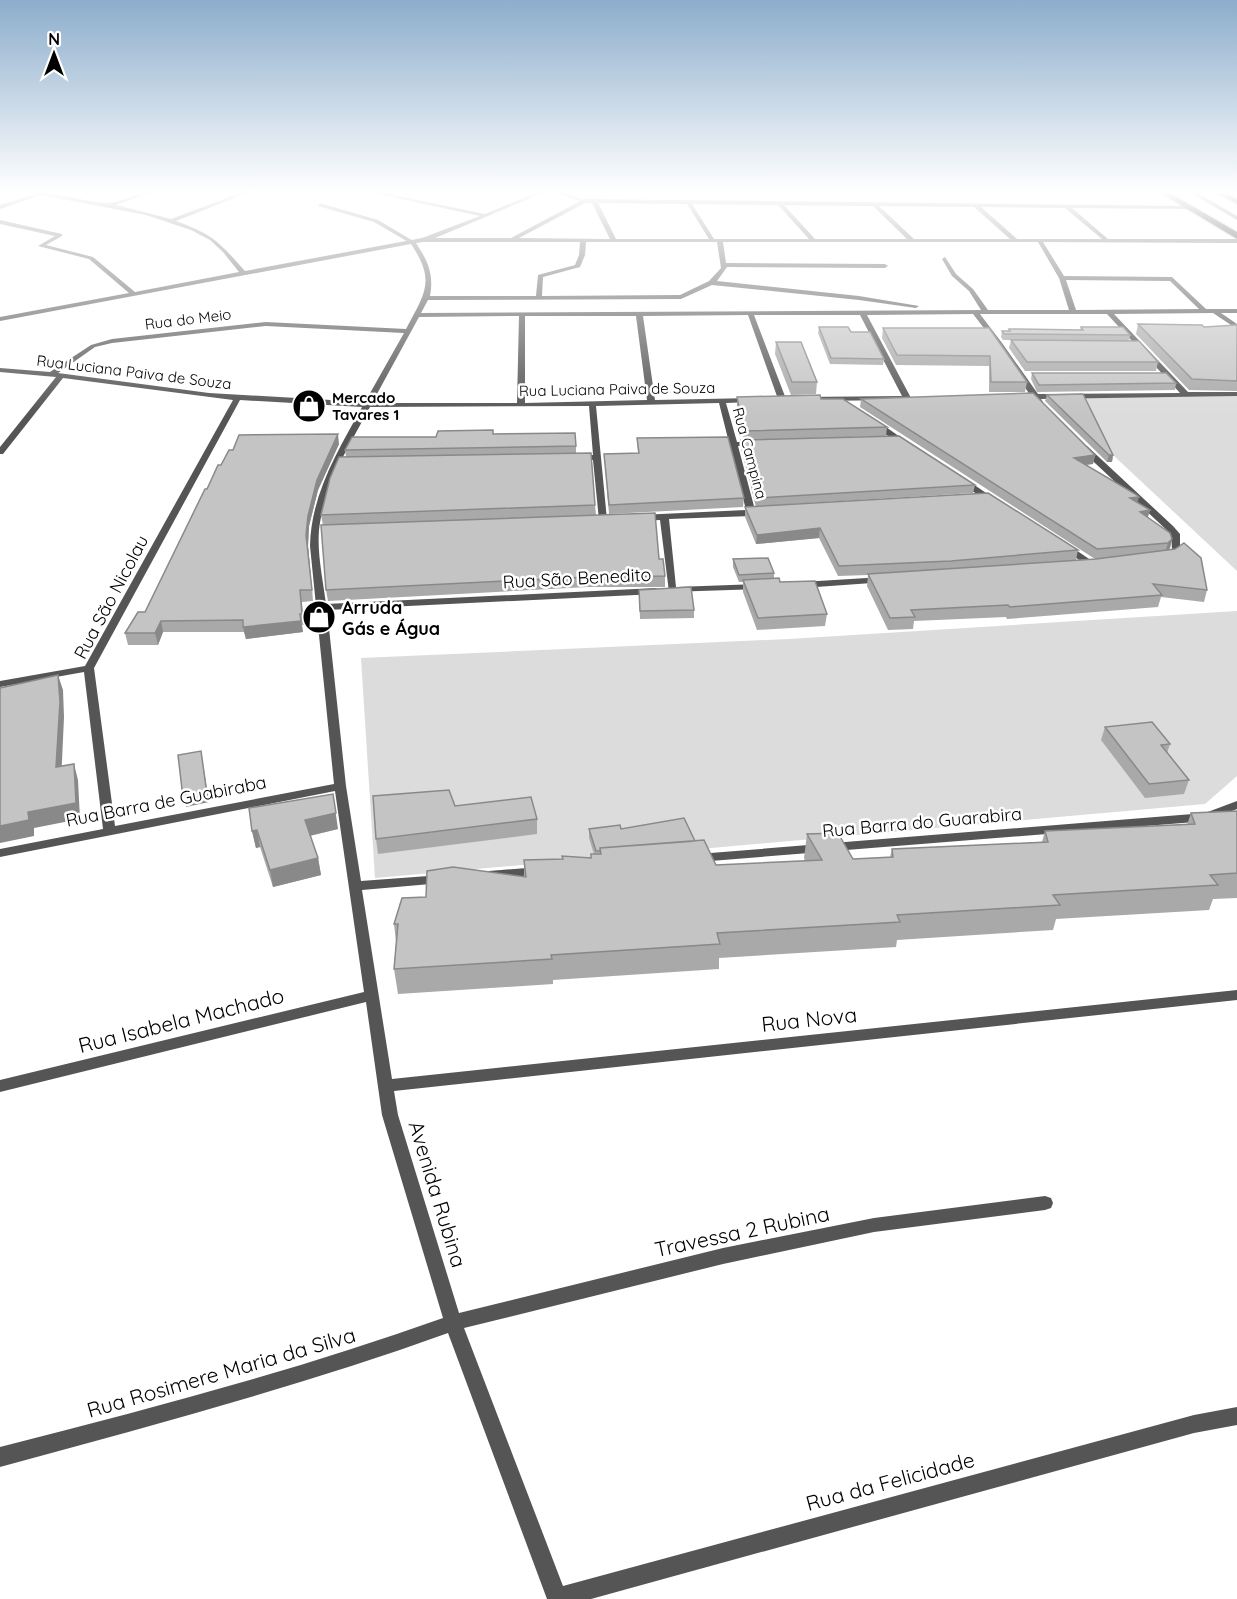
<svg xmlns="http://www.w3.org/2000/svg" width="1237" height="1599" viewBox="0 0 1237 1599" font-family="Quicksand,sans-serif">
  <style>
    .green { fill: #dcdcdc }
    .lines { fill: none; stroke-linecap: round; stroke-linejoin: round }
    .highway-casing { stroke: #dbdbdb; stroke-width: 3 }
    .lane { fill: #555; fill-rule: evenodd }
    .street { fill: #555; fill-rule: evenodd }
    .highway { fill: #000; fill-rule: evenodd }
    .wall { fill: #a9a9a9 }
    .shaded-wall { fill: #898989 }
    .building { fill: #c4c4c4; stroke: #898989; stroke-width: 1.5 }
    .labels { text-anchor: middle; dominant-baseline: central; stroke-width: 5; stroke-linejoin: round; paint-order: stroke }
    .far-street-label { font-size: 15px; fill: #000; stroke: #fff }
    .far-poi-label { font-size: 15px; font-weight: bold; fill: #000; stroke: #fff; text-anchor: start }
    .street-label { font-size: 18px; fill: #000; stroke: #fff }
    .poi-label { font-size: 18px; font-weight: bold; fill: #000; stroke: #fff; text-anchor: start }
    .near-street-label { font-size: 21px; fill: #000; stroke: #fff }
  </style>
  <rect width="100%" height="100%" fill="#fff"/>
  <path class="green" d="M1237 396V571L1052 398Z
    M1237 611V776L1205 804 375 878 361 658 789 639Z"/>
  <g class="lines">
    <g class="highway-casing">
      <path id="highway" d="M1159 192H1168L1237 232V239Z
        M1214 192H1224L1237 199V204Z"/>
    </g>
    <path class="lane" d="M555 192H563L587 201 582 202Z
      M1189 192H1196L1237 216V220Z
      M320 203 378 220 415 242 410 243 374 222 318 206Z"/>
    <path class="street" d="M27 192C54 191 80 201 106 203 121 204 136 192 152 192L116 205 171 219 243 192H250L176 221C214 235 219 242 245 271L422 238 480 216 369 192H379L485 214 538 192H545L435 238H511L584 199 1190 206 1192 209 1072 208 1108 239H1237V243L1043 242 1064 276 1172 277 1206 309H1237V313H1221L1237 324V329L1213 313 1114 314 1188 392H1237V396L1041 399 1043 402 1039 404 1033 399H1016V395H1030L997 345 973 314 867 315 911 398 910 400 806 401 802 399 803 397 902 396 860 315H754L786 399 782 401 778 399 748 315 643 316 655 400 753 398 757 400 753 402 726 403 737 442H756L760 444 756 446H738L755 510 760 509 764 512 751 516 669 519 676 587 758 584 761 585V589L669 592 660 520 640 521 636 518 640 515 746 510 719 403 596 406 607 520 603 523 599 520 593 460H577L573 458 577 456 593 455 589 406 370 407C349 446 324 485 319 530 317 554 323 580 326 604L656 588 661 591 656 594 327 610 346 786 361 881 442 875 448 879 442 883 362 890 392 1079 1237 990V1000L394 1091 398 1115 459 1313 723 1248 874 1218 1045 1196 1051 1198 1053 1203 1051 1208 1045 1210 874 1232 723 1264 464 1328 563 1586 1194 1415 1237 1407V1425L1194 1433 591 1599H547L448 1333C301 1386 151 1426 0 1467V1447C149 1409 298 1370 443 1318L382 1115 366 1002 0 1092V1080L364 992 335 791 0 857V849L103 829 84 672 0 687V681L85 666 233 400 63 378 3 454H0V447L56 377 0 372V368L50 372 91 345 112 339 266 322 406 329C425 293 436 281 411 244L0 321V317L129 293 89 259 38 246 55 236 0 224V220L62 234V236L46 245 93 257 135 292 239 272 223 252 210 240 191 230 146 215 41 195 0 209V205L36 194ZM585 203H592L610 239 519 238ZM598 203 687 204 709 239H616ZM692 204 778 205 809 239H714ZM784 205 873 206 907 239H815ZM879 206 974 207 1010 239H914ZM981 207 1065 208 1102 239H1017ZM423 242H580L579 255 575 265 538 275 536 296H430C434 274 428 261 416 243ZM586 242H717L721 268 709 281 680 295 542 296 543 277 580 267 585 255ZM723 242H1038L1059 278 1069 310H988L973 289 956 274 945 257 942 259 952 276 969 291 981 310 421 313 428 300 681 299 712 285 859 300 916 308 919 306 859 296 717 281 727 267 885 268 888 266 885 264 726 263ZM1066 280 1170 281 1199 309 1076 310ZM980 314H1107L1180 393 1038 394 1002 343ZM519 316 517 403H372L419 317ZM525 316H636L647 400 525 403ZM266 326 404 333 365 402 209 393 58 373 95 347 112 343ZM240 400 362 407C338 451 311 494 310 546L334 784 115 826 94 668Z
      M870 420H876L910 444 903 446 870 424Z
      M1081 446H1087L1173 526 1180 534V552L1170 558H1164V554L1172 549 1171 534 1081 450Z
      M961 477 964 478 998 501 991 503 958 482V478Z
      M1064 543 1067 544 1098 565 1096 567H1090L1061 548 1059 546Z
      M883 577 888 580 886 582 802 588 797 585 802 582Z
      M1237 801V809L1207 821 698 862 692 858 698 854 1205 813Z
      M540 867 546 871 545 874 489 879 483 875 489 871Z"/>
    <use href="#highway" class="highway"/>
  </g>
  <path class="wall" d="M1138 324 1204 327 1237 325V391L1189 390 1136 334Z
    M819 327 851 332 884 359 883 365 830 364 818 333Z
    M1081 327 1130 335 1129 341 1158 362 1156 371H1025L1009 348 1011 340H1003L1001 337 1002 331H1008L1009 329 1080 330Z
    M883 328H989L1027 382 1025 392H989V366L896 365 882 338Z
    M776 342 817 382 816 394 791 395 775 354Z
    M1032 373 1176 383 1175 390 1037 392 1031 379Z
    M1047 395 1113 455 1112 462H1107L1045 401Z
    M737 397 821 399 887 427 886 436 744 440 737 406Z
    M861 399 1095 455 1093 464 1086 465 1137 503 1150 510 1148 517 1172 539 1170 548 1168 550 1207 590 1204 602 1161 597 1158 607 1007 619 1006 617 914 621 913 629 888 630 867 586 868 575 838 576 819 538 756 544 745 517V507H756L741 448V440L975 485 973 493 792 504 1078 550 1076 560 1095 559 860 407Z
    M494 434 576 446V453L595 505 596 515 659 559 665 576V587H588L328 601 326 590 323 525 321 515 346 457 345 450 436 437Z
    M637 438 744 498 743 507 609 514 604 454 638 453Z
    M339 444 318 490 309 526 308 546 313 601 302 602 304 625H302L303 632 246 639 244 632H163L158 645H128L125 633 145 612 207 489 221 465Z
    M733 559 774 573V579L780 582 827 614 825 626 757 630 743 592V582H739L733 567Z
    M639 590 694 610V618L640 619Z
    M1105 727 1170 744 1167 753 1189 780 1184 794 1145 798 1101 740Z
    M1237 811V898L1213 899 1209 910 1056 919 1053 930 897 940 896 947 719 958V969L553 980V984L398 994 394 969 396 942 394 924 426 897 524 877V860L562 859V856L591 858 594 854 589 838V829H621L695 841 716 865 805 861 804 858 807 834 853 859 890 857 892 849 1042 842 1045 831 1187 825 1191 813Z
    M537 819V834L378 854 376 839Z
    M338 829 310 836 318 858 321 875 273 887 260 847 256 848 252 831Z"/>
  <path class="shaded-wall" d="M338 434 339 444 318 490 309 526 308 546 313 601 306 535 308 516 317 480Z
    M1095 455 1093 464 1073 466 1074 458Z
    M1109 455H1113L1112 462H1107Z
    M1139 497 1137 505 1130 498Z
    M1150 510 1147 519 1140 512Z
    M820 528 819 538 756 544 757 535Z
    M1172 539 1170 548 1165 552 1168 543Z
    M300 614 303 632 246 639 243 627Z
    M161 621 163 632 158 645 155 633Z
    M58 675 63 690 64 717 61 783 56 767Z
    M201 751 209 802 186 807 183 798Z
    M74 764 78 780 80 819 34 828V836L0 843V826L28 812Z
    M333 794 338 829 308 836 305 820Z
    M257 830 260 847 256 848 252 831Z
    M318 858 321 875 273 887 270 870Z"/>
  <path class="building" d="M1138 324 1202 325 1204 327 1237 325V381L1192 379Z
    M819 327H848L851 332H870L884 359 831 358Z
    M1081 327H1123L1130 335 1004 334 1002 331H1010L1009 329 1083 330Z
    M883 328H989L1027 382H991L990 356 897 355Z
    M1011 340 1139 341 1158 362H1027Z
    M776 342H801L817 382H792Z
    M1032 373H1166L1176 383 1039 385Z
    M1033 393 1095 455 1074 458 1137 495 1139 497 1130 498 1150 510 1140 512 1170 533 1172 539 1168 543 1097 549 861 399Z
    M1083 394 1113 455H1109L1047 395Z
    M820 395 821 399H843L887 427 744 431 737 397Z
    M493 430V434L575 433 576 446 345 450 352 437H436L438 431Z
    M338 434 317 480 308 516 306 535 312 590H300L302 614H300L301 621 243 627V620L161 621 155 633H125L138 612H145L205 489H207L218 465H221L229 450H233L239 435Z
    M899 436 975 485 756 498 741 440Z
    M728 437 744 498 609 505 604 454 639 453 637 438Z
    M591 453 595 505 321 515 330 478 339 457Z
    M988 493 1078 550 951 561 839 566 820 528 757 535 745 507Z
    M655 513 659 559H663L665 576 588 577 326 590 321 525Z
    M1184 543 1201 558 1207 590 1153 584 1162 595 1010 607 1008 605 911 610 915 617 890 618 868 574 1096 559 1175 549Z
    M768 558 774 573 739 575 733 559Z
    M779 578 780 582 815 581 827 614 758 618 743 580Z
    M691 587 694 610 640 611 639 590Z
    M58 675 60 702 56 767 74 764 76 803 28 812 29 820 0 826V688Z
    M1152 722 1170 744 1161 745 1189 780 1149 784 1105 727Z
    M201 751 207 794 183 798 178 755Z
    M449 790 455 806 531 797 537 819 376 839 373 796Z
    M333 794 336 813 305 820 318 858 270 870 257 830 252 831 249 808Z
    M1237 811V873L1210 875 1218 885 1053 895 1060 905 897 915 900 922 717 933 720 944 551 955 552 959 394 969 398 924H394L402 898 426 897 427 871 453 867 526 877 524 860 563 859 562 856 591 858V854H601L600 848 704 840 716 865 822 860 807 834 838 833 853 859 893 857 892 849 1048 842 1045 831 1195 824 1191 813Z
    M684 818 695 841 600 848V851H596L589 829 620 825 621 829Z"/>
  <linearGradient id="sky" x2="0" y2="1"><stop stop-color="#8cadcc"/><stop offset="0.46" stop-color="#fff"/><stop offset="1" stop-color="#fff" stop-opacity="0"/></linearGradient>
  <rect width="1237" height="416" fill="url(#sky)"/>
  <defs>
    <g id="shop-disc" transform="scale(1.725)"><circle r="9.5" fill="#000" stroke="#fff"/><path d="M-5-2.5h2.3a2.7 3.5 0 0 1 5.4 0H5L5.5 6h-11ZM-1.5-2.5h3a1.5 2.3 0 0 0-3 0Z" fill="#fff"/></g>
  </defs>
  <g fill-rule="evenodd">
    <use href="#shop-disc" x="309" y="406"/>
    <use href="#shop-disc" x="319" y="617"/>
  </g>
  <g class="labels">
    <g class="far-street-label">
      <text transform="translate(188 319) rotate(-7)">Rua do Meio</text>
      <text transform="translate(134 372) rotate(7)">Rua Luciana Paiva de Souza</text>
      <text transform="translate(617 389) rotate(-1)">Rua Luciana Paiva de Souza</text>
      <text transform="translate(750 453) rotate(75)">Rua Campina</text>
    </g>
    <g class="far-poi-label">
      <text x="332" y="397">Mercado<tspan x="332" dy="17">Tavares 1</tspan></text>
    </g>
    <g class="street-label">
      <text transform="translate(577 578) rotate(-3)">Rua São Benedito</text>
      <text transform="translate(111 597) rotate(-62)">Rua São Nicolau</text>
      <text transform="translate(166 801) rotate(-11)">Rua Barra de Guabiraba</text>
      <text transform="translate(922 822) rotate(-5)">Rua Barra do Guarabira</text>
    </g>
    <g class="poi-label">
      <text x="342" y="607">Arruda<tspan x="342" dy="21">Gás e Água</tspan></text>
    </g>
    <g class="near-street-label">
      <text transform="translate(809 1019) rotate(-6)">Rua Nova</text>
      <text transform="translate(181 1020) rotate(-14)">Rua Isabela Machado</text>
      <text transform="translate(438 1194) rotate(73)">Avenida Rubina</text>
      <text transform="translate(742 1231) rotate(-12)">Travessa 2 Rubina</text>
      <text transform="translate(221 1372) rotate(-16)">Rua Rosimere Maria da Silva</text>
      <text transform="translate(890 1481) rotate(-15)">Rua da Felicidade</text>
    </g>
  </g>
  <g transform="translate(54 54)" stroke="#ffffff" stroke-width="4.5" paint-order="stroke">
  <path d="M0-4.5L10 22L0 15L-10 22Z" fill="#000000"/>
  <text y="-9" font-size="16" font-weight="bold" text-anchor="middle" fill="#000000">N</text>
  </g>
</svg>
